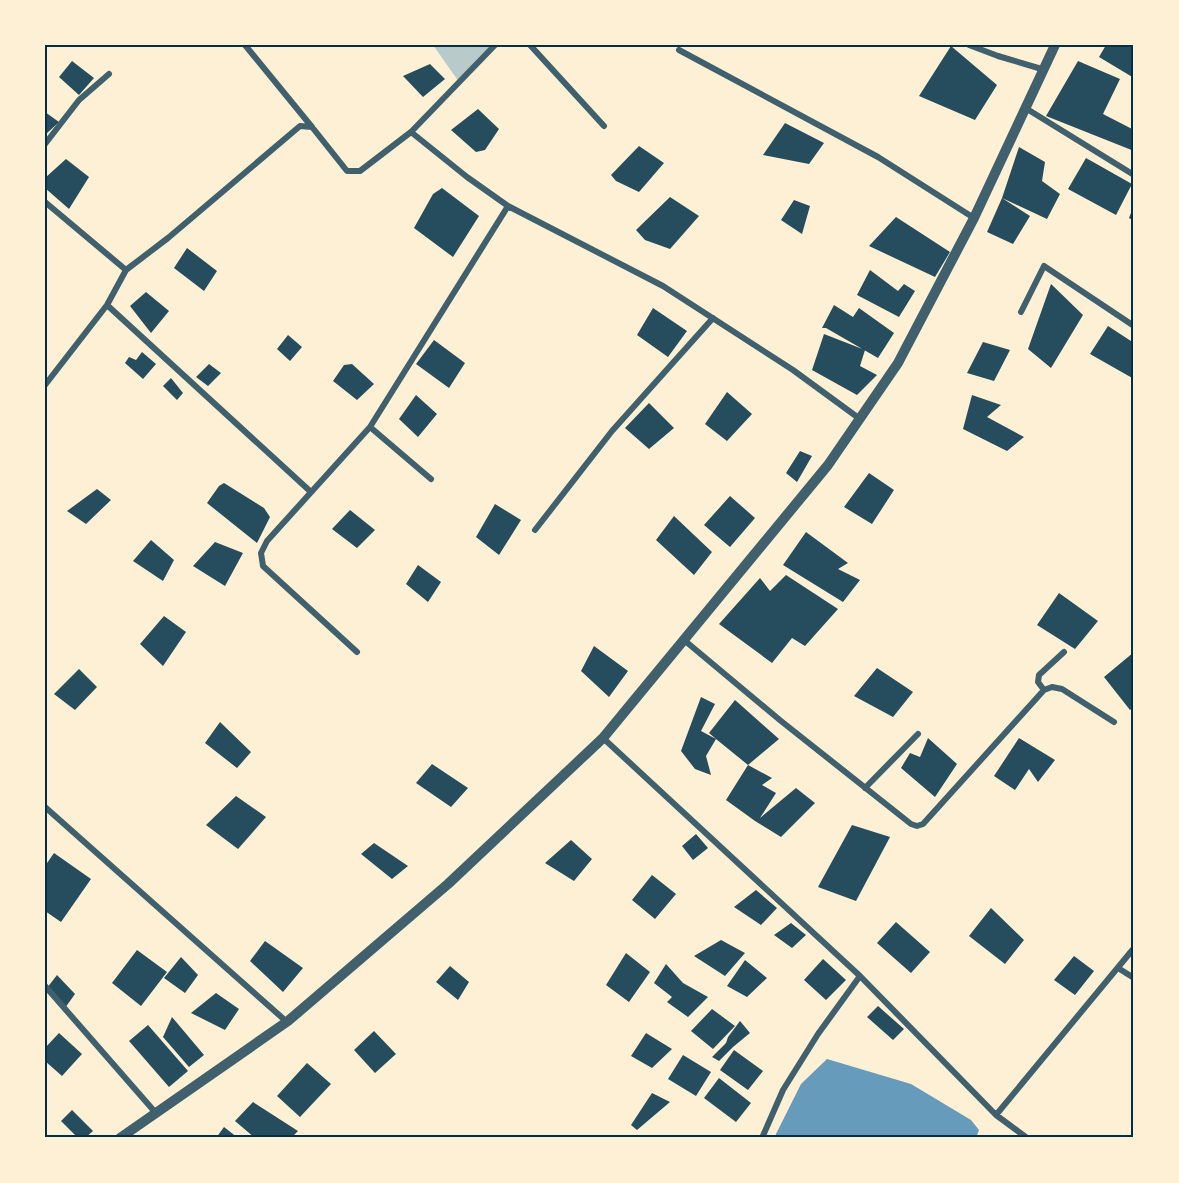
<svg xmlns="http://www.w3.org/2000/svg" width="1179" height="1183" viewBox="0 0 1179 1183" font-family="Rubik,sans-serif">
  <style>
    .green { fill: #b9caca }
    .water { fill: #669bbc }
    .building { fill: #264d5e }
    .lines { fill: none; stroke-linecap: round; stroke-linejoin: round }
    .minor { stroke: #3f606c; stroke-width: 6 }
    .tertiary { stroke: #3f606c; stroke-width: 10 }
    .neatline { fill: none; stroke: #003049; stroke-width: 2 }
  </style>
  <rect width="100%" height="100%" fill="#fdf0d5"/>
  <path class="green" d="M433 45H495L459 82Z"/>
  <path class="water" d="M827 1059 911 1084 971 1120 979 1130 976 1138H774L801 1084Z"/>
  <path class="building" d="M1106 45H1129L1134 48V78L1099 57Z
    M951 46 997 85 975 120 919 96Z
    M72 61 94 78 79 95 59 77Z
    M1078 61 1120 79 1103 114 1134 130V151L1046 116Z
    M430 64 445 79 423 97 403 76Z
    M478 109 499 129 485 150 476 152 451 130Z
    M45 112 59 122 45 135Z
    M785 123 824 143 809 164 763 155Z
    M639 146 664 163 639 192 616 181 611 175Z
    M1019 147 1045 162 1042 181 1060 194 1047 219 1002 198Z
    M1086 158 1132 184 1116 215 1068 189Z
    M66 159 89 177 69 209 45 188V178Z
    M442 188 479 216 453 257 414 228 433 194Z
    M670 197 699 216 670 249 645 240 636 230Z
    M1002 198 1030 216 1013 244 987 232Z
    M794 200 810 206 802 234 781 220Z
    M1134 205V221L1129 218Z
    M896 217 950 252 935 277 869 246Z
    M187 248 217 271 204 291 174 268Z
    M870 270 898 291 904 284 915 291 899 317 857 295Z
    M1051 284 1083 315 1051 368 1028 349Z
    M146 292 169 311 151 333 130 306Z
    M834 305 853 317 859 308 894 333 878 358 826 328H822Z
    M653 308 687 331 668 357 637 335Z
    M1108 326 1134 343V379L1090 354Z
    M824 334 865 350 860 366 877 375 857 395 812 370Z
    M288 335 302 347 290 361 277 349Z
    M434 340 465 363 449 388 416 364Z
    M983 342 1010 350 994 381 967 373Z
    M142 352 156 364 143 379 125 363 129 357 136 360Z
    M209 364 221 373 208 386 196 377Z
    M352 364 374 384 357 400 333 381 344 365Z
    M171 378 183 393 177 400 163 386Z
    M727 392 752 414 727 441 705 424Z
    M416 395 437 414 418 437 399 419Z
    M972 395 1001 405 987 417 1024 437 1007 451 963 429Z
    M649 403 674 428 649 449 625 428Z
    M800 451 812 456 797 482 786 473Z
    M869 473 894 490 872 524 844 507Z
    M224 483 264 508 270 517 257 543 207 503 219 486Z
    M97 489 111 500 86 524 67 511Z
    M730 496 755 518 730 547 704 525Z
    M495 504 521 520 499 555 476 537Z
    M350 510 375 530 357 548 332 529Z
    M674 516 712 552 694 575 656 540Z
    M806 532 848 563 838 569 860 580 843 602 783 565Z
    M151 540 174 560 163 581 133 561Z
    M215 542 243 553 225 586 193 566Z
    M418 565 441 582 428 602 406 584Z
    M786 575 838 609 805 646 792 638 772 663 719 624 760 578 770 591Z
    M1059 593 1098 621 1075 649 1037 625Z
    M164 616 186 632 163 666 140 644Z
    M594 646 628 671 609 697 581 671Z
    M1134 652V707L1130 710 1104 677Z
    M877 668 913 692 893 717 854 696Z
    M79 669 97 687 75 710 54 694Z
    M701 697 715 704 701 731 716 739 709 733 735 700 779 739 748 765 772 778 762 785 776 793 760 818 796 788 815 803 781 837 755 821 726 800 748 765 716 739 706 756 711 775 695 769 681 751Z
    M220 722 251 752 237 768 205 743Z
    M928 738 957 764 935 797 901 768 910 753 920 757Z
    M1019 738 1055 760 1038 782 1029 769 1015 790 994 776Z
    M432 764 468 788 451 807 416 783Z
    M236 796 266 817 238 849 206 825Z
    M852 825 890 837 856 901 818 887Z
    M696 834 708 848 693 860 682 846Z
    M571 840 592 859 574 881 545 863Z
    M374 843 408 866 392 879 361 854Z
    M54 853 91 879 61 922 45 911V866Z
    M652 875 676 894 655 919 632 900Z
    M756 890 777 908 761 925 734 907Z
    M991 908 1024 940 1005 964 969 936Z
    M896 922 930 952 911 973 877 943Z
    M791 923 806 935 792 948 774 935Z
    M721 940 745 953 725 976 694 956Z
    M265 941 303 968 283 992 250 961Z
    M137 950 167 972 141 1006 112 983Z
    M626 953 650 972 629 1002 606 985Z
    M1074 956 1094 971 1075 995 1054 980Z
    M181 957 198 975 185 993 164 978Z
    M823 959 846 980 826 1000 804 980Z
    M745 960 767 978 747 997 727 986Z
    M666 964 683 983 708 997 688 1017 667 1002 672 997 654 983Z
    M450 966 469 982 458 1000 436 982Z
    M57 975 75 994 65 1008 47 988Z
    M216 993 239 1009 225 1030 191 1013Z
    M878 1006 904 1029 893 1040 867 1017Z
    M712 1009 735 1026 713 1049 691 1031Z
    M172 1017 204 1055 189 1067 163 1037Z
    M740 1021 750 1033 733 1047 719 1061 712 1057 726 1043 728 1037Z
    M148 1025 188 1071 169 1087 129 1041Z
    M374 1031 396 1054 375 1073 354 1050Z
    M59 1033 82 1054 62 1076 45 1061V1048Z
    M646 1033 672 1049 652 1068 631 1056Z
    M734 1050 763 1071 748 1090 720 1070Z
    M683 1055 711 1072 696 1096 668 1079Z
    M307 1063 331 1084 300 1117 277 1096Z
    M719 1078 751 1103 736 1122 704 1098Z
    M652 1093 670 1102 637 1130 631 1125Z
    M253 1102 298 1131 291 1138H255L235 1121Z
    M72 1110 93 1131 85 1138H78L61 1121Z
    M224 1127 238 1138H216Z"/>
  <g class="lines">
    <path class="minor" d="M245 45 312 127
      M530 45 604 126
      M969 45 998 56 1045 70
      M679 50 878 157 974 218
      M1027 109 1134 175
      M411 132 467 177 508 206 663 286 793 370 860 419
      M45 144 79 100 109 74
      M45 202 126 270
      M107 305 311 492
      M1021 312 1044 266 1134 326
      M45 385 107 305 126 270 168 238 300 126 312 127 347 171H360L411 132 495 45
      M370 427 431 479
      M535 530 612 431 713 318
      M684 640 781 721 911 824 917 826 923 824 1044 690 1052 687 1062 689 1114 722
      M357 652 263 566 261 553 267 541 370 427 508 206
      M1044 690 1038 682 1039 675 1064 652
      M603 738 860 976 996 1115 1027 1138
      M865 788 918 734
      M45 807 287 1022
      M1118 968 1134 978
      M45 986 155 1112
      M996 1115 1134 948
      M762 1138 783 1090 818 1034 860 976"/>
    <path class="tertiary" d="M120 1138 288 1021 448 884 603 738 828 465 898 363 974 218 1055 45"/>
  </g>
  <rect width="1179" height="1183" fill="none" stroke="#fdf0d5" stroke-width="93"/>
  <rect x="46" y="46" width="1086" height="1090" class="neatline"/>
</svg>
